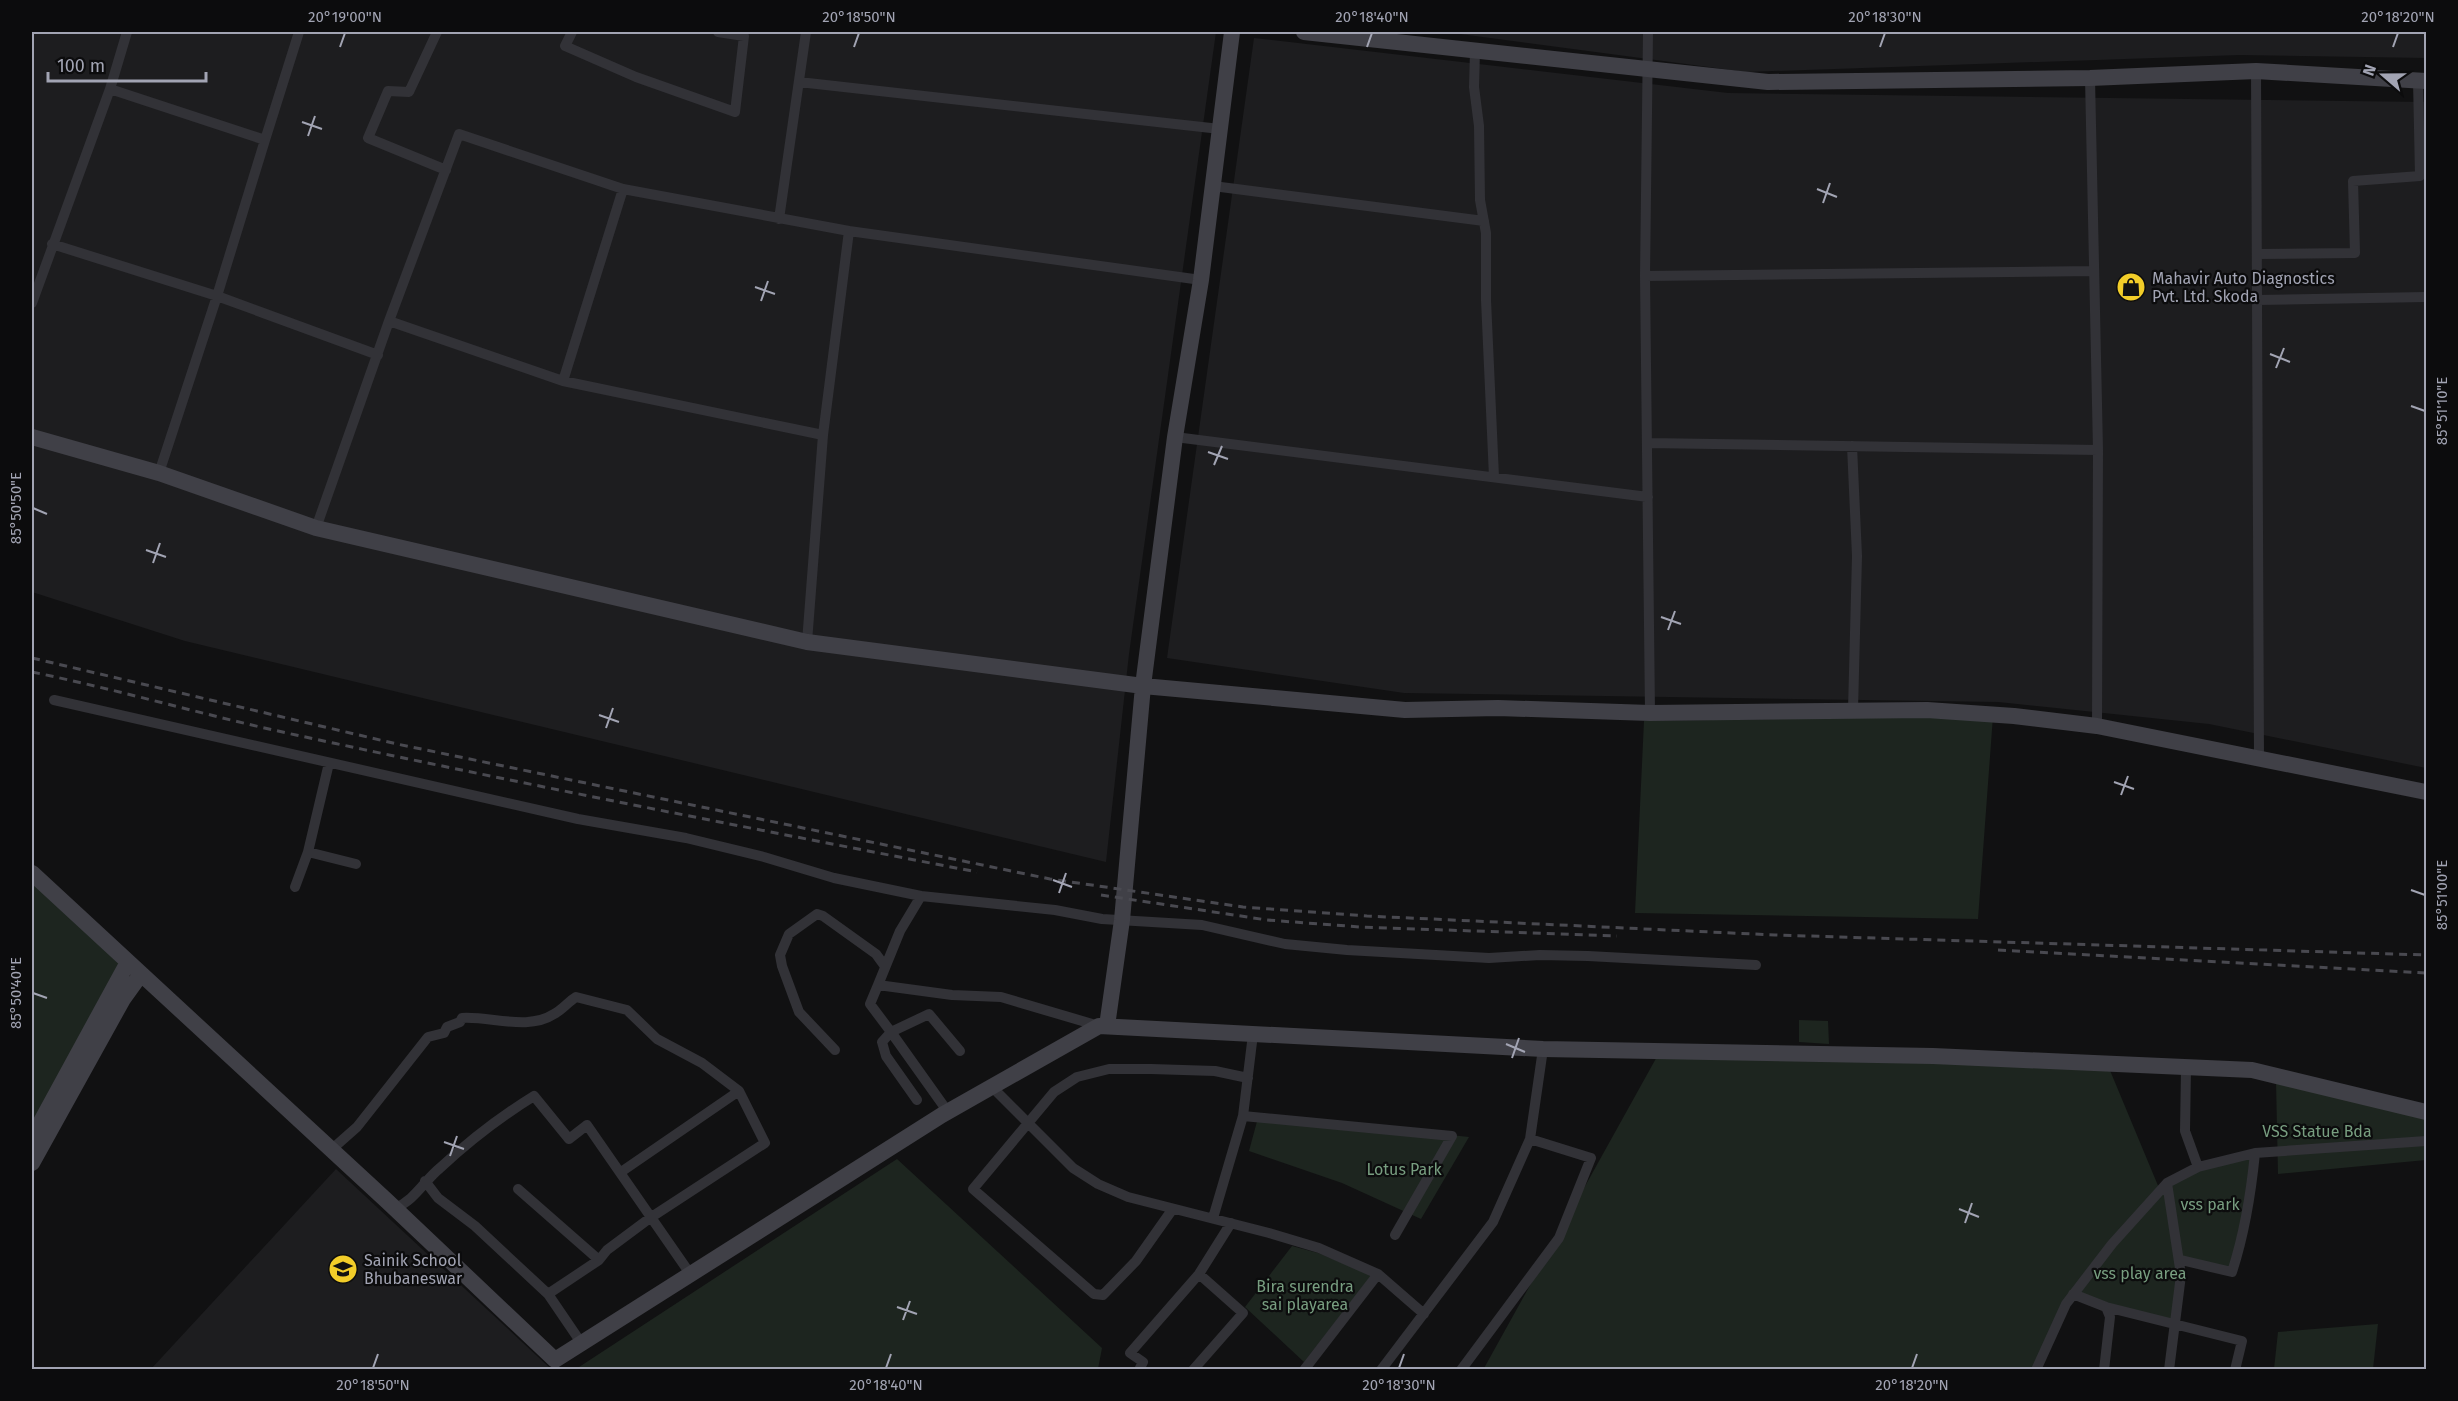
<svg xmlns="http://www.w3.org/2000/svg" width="2458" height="1401" viewBox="0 0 2458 1401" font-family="'Fira Sans',sans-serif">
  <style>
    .built { fill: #1d1d1f }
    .green { fill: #1d251f }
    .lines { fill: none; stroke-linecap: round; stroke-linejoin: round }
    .street { stroke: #323237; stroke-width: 10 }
    .secondary { stroke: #404047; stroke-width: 16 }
    .rail { stroke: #494950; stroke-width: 3; stroke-dasharray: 8 6; stroke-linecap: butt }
    .ticks { fill: none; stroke: #a2a4b3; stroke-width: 2 }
    .labels { text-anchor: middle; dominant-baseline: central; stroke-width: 4.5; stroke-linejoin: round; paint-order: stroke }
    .poi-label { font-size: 16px; fill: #a2a4b3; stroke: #0c0c0d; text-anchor: start }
    .park-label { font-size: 16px; fill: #789e80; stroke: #0c0c0d }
    .neatline { fill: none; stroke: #a2a4b3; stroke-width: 2 }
    .ticks-label { font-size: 15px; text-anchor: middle; fill: #a2a4b3 }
  </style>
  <rect width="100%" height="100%" fill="#111112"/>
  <path class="built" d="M32 32H1216L1129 654 1106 862 185 641 32 592Z
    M1445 32H2426V58L2240 55 1746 72Z
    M1254 38 1728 93 2426 102V768L2209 724 1998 702 1404 693 1167 658Z
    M336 1169 551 1369H151Z"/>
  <path class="green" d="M1993 716 1978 919 1635 913 1644 721Z
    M32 876 129 969 32 1124Z
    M1799 1020 1828 1021 1829 1044 1799 1042Z
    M1659 1053 2109 1068 2159 1188 2080 1280 2033 1369 1483 1370Z
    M2276 1081 2426 1118V1160L2278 1174Z
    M1259 1114 1469 1137 1421 1219 1342 1183 1249 1151Z
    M2254 1153 2231 1272 2181 1260 2167 1183 2203 1164Z
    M897 1159 1102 1348 1098 1369H576Z
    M2166 1185 2179 1256 2173 1321 2074 1294Z
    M1292 1246 1318 1253 1372 1275 1304 1362 1245 1307Z
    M2378 1324 2373 1369H2274L2278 1332Z"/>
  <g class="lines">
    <path class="street" d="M437 32 409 92 388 91 368 138 446 170
      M572 32 565 46 636 77 735 112 744 36 718 32
      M1648 32 1645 276 1650 713
      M1475 51 1474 87 1479 126 1480 200 1486 233V300L1494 477
      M2256 71 2259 760
      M799 82 1220 129
      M110 89 127 32
      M265 140 299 32
      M1213 186 1484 221
      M779 219 806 32
      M52 244 217 296 378 355
      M2257 254 2355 253 2353 181 2420 176 2418 80
      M1645 276 2094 271
      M2257 300 2426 297
      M32 303 110 89 265 140 217 296 159 473
      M389 321 563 381 823 435 849 231 1201 280
      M563 381 623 189
      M1175 437 1648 497
      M1648 443 2098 450 2090 78
      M1852 446 1857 556 1853 710
      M316 528 389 321 459 134 623 189 849 231
      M807 642 823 435
      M54 700 578 819 686 838 764 857 834 878 921 896
      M2097 726 2098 450
      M308 852 356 864
      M295 887 308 852 329 763
      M878 985 870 1004 891 1032 929 1014 960 1051
      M1099 1026 1001 997 952 995 878 985 900 931 921 896 1055 910 1102 919 1202 925 1285 944 1347 950 1489 958 1540 955 1588 956 1756 965
      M835 1050 799 1012 782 966 780 955 789 934 817 914 823 916 876 954 884 965
      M2186 1068 2185 1131 2198 1167
      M992 1087 1073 1168 1098 1184 1128 1197 1269 1233 1319 1248 1378 1274 1424 1314
      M917 1100 886 1056 882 1042 891 1032 948 1112
      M1243 1116 1253 1034
      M331 1150 357 1127 428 1037 444 1033 447 1027 460 1022 462 1018C491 1016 528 1031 554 1014 562 1010 568 1002 576 997L627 1010 657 1039 702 1063 739 1091
      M425 1181 438 1198 475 1226 548 1294 582 1344
      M2167 1183 2181 1275 2169 1370
      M518 1189 599 1260 607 1250 650 1218 765 1143 739 1091 621 1172
      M395 1208C414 1201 424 1181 440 1168 469 1141 500 1117 534 1096L569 1139 587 1125 691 1275
      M1172 1210 1136 1261 1103 1295 1094 1294 973 1189 1054 1092 1077 1077 1109 1069H1151L1215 1071 1248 1078
      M1213 1218 1243 1116 1452 1136 1395 1235
      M2181 1260 2232 1272C2245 1232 2251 1194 2255 1153
      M548 1294 599 1260
      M2073 1294 2106 1307 2110 1317 2104 1370
      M2106 1307 2242 1341 2235 1370
      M1139 1370 1143 1362 1130 1353 1199 1274 1231 1223
      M1193 1370 1243 1313 1199 1274
      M1304 1370 1378 1274
      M1381 1370 1493 1222 1530 1139
      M1461 1370 1559 1238 1591 1158 1530 1139 1543 1049
      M2036 1370 2066 1304 2112 1244 2167 1183 2198 1167 2255 1153 2426 1141"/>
    <path class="secondary" d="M1304 32 1768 82 2090 78 2256 71 2426 81
      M32 437 159 473 316 528 807 642 1143 686 1405 710 1498 708 1650 713 1927 710 2014 716 2097 726 2426 792
      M32 873 387 1201 555 1360 942 1115 1099 1026 1543 1049 1933 1056 2252 1070 2426 1112
      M1107 1026 1122 920 1143 686 1175 437 1201 280 1232 32
      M32 1138 128 962
      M32 1163 123 999 141 974"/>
    <path class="rail" d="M32 658 397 744 1050 879 1243 907 1367 916 1775 935 2426 955
      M32 672C120 690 207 716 296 735 522 784 749 828 977 872
      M1101 895 1267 920 1360 927 1617 936
      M1998 950 2426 973"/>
  </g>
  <path class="ticks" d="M340 47 345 33M854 47 859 33M1367 47 1372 33M1880 47 1885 33M2393 47 2398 33M302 122 322 129M308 136 315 116M1817 189 1837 197M1823 203 1830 183M755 287 775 294M761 301 768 281M2270 354 2290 362M2276 368 2284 348M2411 406 2425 411M1208 452 1228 459M1214 465 1222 446M33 508 47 514M146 550 166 557M153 563 160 543M1661 617 1681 624M1668 630 1675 611M599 715 619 722M606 728 613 708M2114 782 2134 789M2121 795 2128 776M1053 880 1072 887M2411 890 2425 895M1059 893 1066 873M33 993 47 998M1506 1044 1525 1052M1512 1058 1519 1038M444 1142 464 1149M450 1156 457 1136M1959 1209 1979 1217M1965 1223 1972 1203M897 1307 917 1314M903 1320 910 1301M373 1368 378 1354M886 1368 891 1354M1399 1368 1404 1354M1912 1368 1917 1354"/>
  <defs>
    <g id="shop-disc" transform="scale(1.5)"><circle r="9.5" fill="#f2cd29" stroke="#0c0c0d"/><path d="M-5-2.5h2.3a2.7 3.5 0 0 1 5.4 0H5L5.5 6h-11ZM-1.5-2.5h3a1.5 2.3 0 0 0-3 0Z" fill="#111"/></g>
    <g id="school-disc" transform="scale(1.5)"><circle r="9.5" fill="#f2cd29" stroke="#0c0c0d"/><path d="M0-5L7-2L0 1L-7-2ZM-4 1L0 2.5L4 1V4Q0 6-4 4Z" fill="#111"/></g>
  </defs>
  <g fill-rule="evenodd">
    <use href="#shop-disc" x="2131" y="287"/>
    <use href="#school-disc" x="343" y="1269"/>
  </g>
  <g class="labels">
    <g class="poi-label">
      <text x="2152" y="278">Mahavir Auto Diagnostics<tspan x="2152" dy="18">Pvt. Ltd. Skoda</tspan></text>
      <text x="364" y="1260">Sainik School<tspan x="364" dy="18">Bhubaneswar</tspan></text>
    </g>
    <g class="park-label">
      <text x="2317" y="1131">VSS Statue Bda</text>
      <text x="1404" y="1169">Lotus Park</text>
      <text x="2210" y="1204">vss park</text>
      <text x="2140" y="1273">vss play area</text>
      <text x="1305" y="1286">Bira surendra<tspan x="1305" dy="18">sai playarea</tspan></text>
    </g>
  </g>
  <rect width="2458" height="1401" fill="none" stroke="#0c0c0d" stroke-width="66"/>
  <g transform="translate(2383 75) rotate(290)" stroke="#0c0c0d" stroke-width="4.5" paint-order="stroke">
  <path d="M0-4.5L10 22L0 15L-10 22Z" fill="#a2a4b3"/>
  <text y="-9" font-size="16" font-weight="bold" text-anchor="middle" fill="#a2a4b3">N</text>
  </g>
  <path d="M48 72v9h158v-9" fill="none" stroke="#a2a4b3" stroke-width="3"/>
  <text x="57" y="72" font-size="18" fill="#a2a4b3" stroke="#0c0c0d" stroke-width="4.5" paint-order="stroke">100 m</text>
  <rect x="33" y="33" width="2392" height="1335" class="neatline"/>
  <g class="ticks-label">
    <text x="345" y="22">20°19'00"N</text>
    <text x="859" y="22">20°18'50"N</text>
    <text x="1372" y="22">20°18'40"N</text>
    <text x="1885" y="22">20°18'30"N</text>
    <text x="2398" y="22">20°18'20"N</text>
    <text transform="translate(2442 411) rotate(-90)" y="5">85°51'10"E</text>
    <text transform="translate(16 508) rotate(-90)" y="5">85°50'50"E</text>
    <text transform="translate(2442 895) rotate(-90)" y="5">85°51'00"E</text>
    <text transform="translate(16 993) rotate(-90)" y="5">85°50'40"E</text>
    <text x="373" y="1390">20°18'50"N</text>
    <text x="886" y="1390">20°18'40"N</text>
    <text x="1399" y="1390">20°18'30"N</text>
    <text x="1912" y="1390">20°18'20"N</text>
  </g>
</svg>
